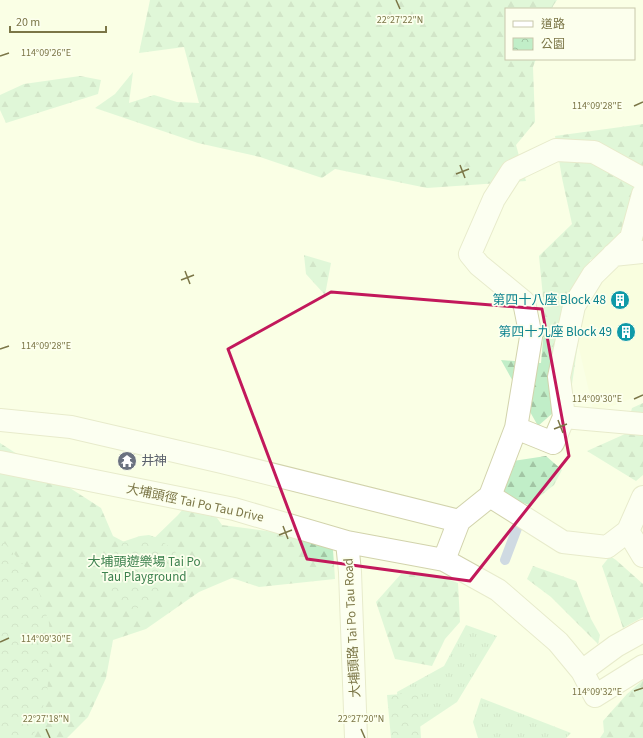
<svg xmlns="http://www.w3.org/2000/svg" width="643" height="738" viewBox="0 0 643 738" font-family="'Source Sans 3','Noto Sans TC',sans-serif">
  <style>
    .residential { fill: #f8fcd8 }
    .grass { fill: url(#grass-tufts) }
    .forest { fill: url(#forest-firs) }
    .park { fill: url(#park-crowns) }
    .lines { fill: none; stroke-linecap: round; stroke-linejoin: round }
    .stream { stroke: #9caede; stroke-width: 10 }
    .minor-casing { stroke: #d2d3ac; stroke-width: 24 }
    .minor { stroke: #fff; stroke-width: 22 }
    .marked { fill: none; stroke: #c2185b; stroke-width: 3; stroke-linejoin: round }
    .ticks { fill: none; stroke: #7b7647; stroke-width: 1.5 }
    .labels { text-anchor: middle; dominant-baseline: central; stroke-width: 3.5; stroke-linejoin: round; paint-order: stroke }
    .culture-label { font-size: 13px; fill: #0d838f; stroke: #fcffed; text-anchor: end }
    .worship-label { font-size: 13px; fill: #5b616d; stroke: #fcffed; text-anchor: start }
    .street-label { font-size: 13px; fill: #7b7647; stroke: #fcffed }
    .park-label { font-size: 13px; fill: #3d824f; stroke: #fcffed }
    .ticks-label { font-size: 10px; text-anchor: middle; fill: #7b7647; stroke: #fcffed; stroke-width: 3.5; stroke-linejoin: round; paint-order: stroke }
  </style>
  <defs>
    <pattern id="grass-tufts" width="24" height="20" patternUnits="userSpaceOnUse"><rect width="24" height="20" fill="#c1eec8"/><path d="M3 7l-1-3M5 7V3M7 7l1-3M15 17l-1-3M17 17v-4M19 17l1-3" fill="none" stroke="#a2c5a4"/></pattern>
    <pattern id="forest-firs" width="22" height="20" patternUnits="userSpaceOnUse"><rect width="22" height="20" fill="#c1eec8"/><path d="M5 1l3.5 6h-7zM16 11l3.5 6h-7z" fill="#a2c5a4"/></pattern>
    <pattern id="park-crowns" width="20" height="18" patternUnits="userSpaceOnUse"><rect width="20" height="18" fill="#c1eec8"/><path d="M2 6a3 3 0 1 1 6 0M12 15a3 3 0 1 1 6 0" fill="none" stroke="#a2c5a4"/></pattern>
  </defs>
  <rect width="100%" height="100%" fill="#faffe5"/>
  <path class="residential" d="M643 217V394L594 413 575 331 602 273Z"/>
  <path class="grass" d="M466 625 497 636 457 702 403 738H401L397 692 444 666Z
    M481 698 571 733 566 738H478L473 722Z"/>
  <path class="forest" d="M150 0H557L553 6 552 9H506V59H536L533 67 535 122 516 145 526 181 427 188 335 169 322 178 260 157 198 143 95 108 115 94 133 72 129 103 154 95 177 102 199 103 184 47 139 53Z
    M80 76 101 80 98 94 6 123 0 110V95L24 84Z
    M643 124V237L590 260 570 398 538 426 501 360 541 363 545 318 539 256 572 224 562 178 555 136Z
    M304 255 331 263 325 295 306 274Z
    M643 403V475L636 481 587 451 625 434 632 408Z
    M0 443 101 508 113 536 141 551 178 515 198 491 222 525 281 533 311 540 333 550 335 579 259 587 232 578 199 592 146 629 113 640 106 678 88 717 67 738H6L0 573Z
    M546 456 562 470 554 485 529 505 512 499 500 487 513 461Z
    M610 556 616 560 643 584V617L623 628 602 566Z
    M533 566 576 581 591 619 600 635 598 644 551 597 527 579Z
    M401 574 439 576 458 583 460 622 445 639 432 666 395 659 376 602Z
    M643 680V738H600L604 732 603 721 627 694Z"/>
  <path class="park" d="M149 535 158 538 175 551 180 563 183 574 181 582 161 597 129 612 117 598 111 590 106 572 110 558 122 542 140 536Z
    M0 538 23 564 38 589 49 623 51 650 47 693 37 727 32 738H0Z
    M418 693 421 738H391L387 695Z"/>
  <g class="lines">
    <path class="stream" d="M505 560 519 523"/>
    <g class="minor-casing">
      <path id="minor" d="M613 255 643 252
        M564 417 643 424
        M0 420 71 427 222 462 459 521
        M516 428 553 443 564 417 559 377 574 306 593 275 631 238 643 194
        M0 462 234 509 347 542 444 560 498 590 558 642 582 671 595 696 643 666
        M490 496 563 542 607 547 628 531
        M643 497 628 531 643 556
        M347 542 350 572 356 738
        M444 560 459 521 490 496 516 428 531 337 524 302 479 265 470 254 494 199 512 171 556 150 594 152 643 179
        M582 671 616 646 643 631"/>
    </g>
    <use href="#minor" class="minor"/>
  </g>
  <path d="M0 0H643V738H0ZM331 292 542 309 569 456 470 581 307 559 228 349Z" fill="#faffe5" fill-opacity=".55" fill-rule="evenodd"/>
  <path class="marked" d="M331 292 542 309 569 456 470 581 307 559 228 349Z"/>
  <path class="ticks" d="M396 0 400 9M0 56 9 53M634 106 643 102M460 165 465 178M456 174 469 169M185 271 190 284M181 280 194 275M0 349 9 346M634 399 643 395M558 420 563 433M554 429 567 424M283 526 288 539M279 535 292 530M0 642 9 638M634 691 643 688M46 729 50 738M361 729 365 738"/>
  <defs>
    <g id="building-disc" transform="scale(1)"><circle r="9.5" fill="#0f9aa8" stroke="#fcffed"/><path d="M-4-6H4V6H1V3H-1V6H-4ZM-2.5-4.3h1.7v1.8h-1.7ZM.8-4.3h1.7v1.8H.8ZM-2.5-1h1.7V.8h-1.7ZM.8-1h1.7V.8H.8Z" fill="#fff"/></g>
    <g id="temple-disc" transform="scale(1)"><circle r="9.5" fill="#6b7280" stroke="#fcffed"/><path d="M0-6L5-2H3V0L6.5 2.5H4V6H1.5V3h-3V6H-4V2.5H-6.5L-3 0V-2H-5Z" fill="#fff"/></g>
  </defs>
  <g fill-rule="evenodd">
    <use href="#building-disc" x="620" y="300"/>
    <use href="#building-disc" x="626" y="332"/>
    <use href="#temple-disc" x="127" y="461"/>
  </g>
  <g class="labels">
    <g class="culture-label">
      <text x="606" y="300">第四十八座 Block 48</text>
      <text x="612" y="332">第四十九座 Block 49</text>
    </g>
    <g class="worship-label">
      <text x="141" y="461">井神</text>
    </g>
    <g class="street-label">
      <text transform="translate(195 503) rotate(12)">大埔頭徑 Tai Po Tau Drive</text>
      <text transform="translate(352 628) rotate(-93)">大埔頭路 Tai Po Tau Road</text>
    </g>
    <g class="park-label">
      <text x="144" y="562">大埔頭遊樂場 Tai Po<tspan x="144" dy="15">Tau Playground</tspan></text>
    </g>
  </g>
  <g class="ticks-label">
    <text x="400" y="23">22°27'22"N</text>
    <text x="46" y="56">114°09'26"E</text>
    <text x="597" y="109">114°09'28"E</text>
    <text x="46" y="349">114°09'28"E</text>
    <text x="597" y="402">114°09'30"E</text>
    <text x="46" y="642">114°09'30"E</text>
    <text x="597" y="695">114°09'32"E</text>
    <text x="46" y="722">22°27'18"N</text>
    <text x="361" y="722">22°27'20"N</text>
  </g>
  <rect x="505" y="8" width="130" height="52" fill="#fcffed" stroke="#c8c8ab"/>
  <rect x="513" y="21" width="20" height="6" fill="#ffffff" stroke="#c8c8ab"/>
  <text x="541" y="28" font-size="12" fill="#7b7647">道路</text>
  <rect x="513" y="38" width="20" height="12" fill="url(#park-crowns)" stroke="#c8c8ab"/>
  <text x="541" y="48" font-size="12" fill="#7b7647">公園</text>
  <path d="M10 26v6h96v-6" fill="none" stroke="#7b7647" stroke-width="2"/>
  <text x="16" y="26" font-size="12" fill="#7b7647" stroke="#fcffed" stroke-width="3" paint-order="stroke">20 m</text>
</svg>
